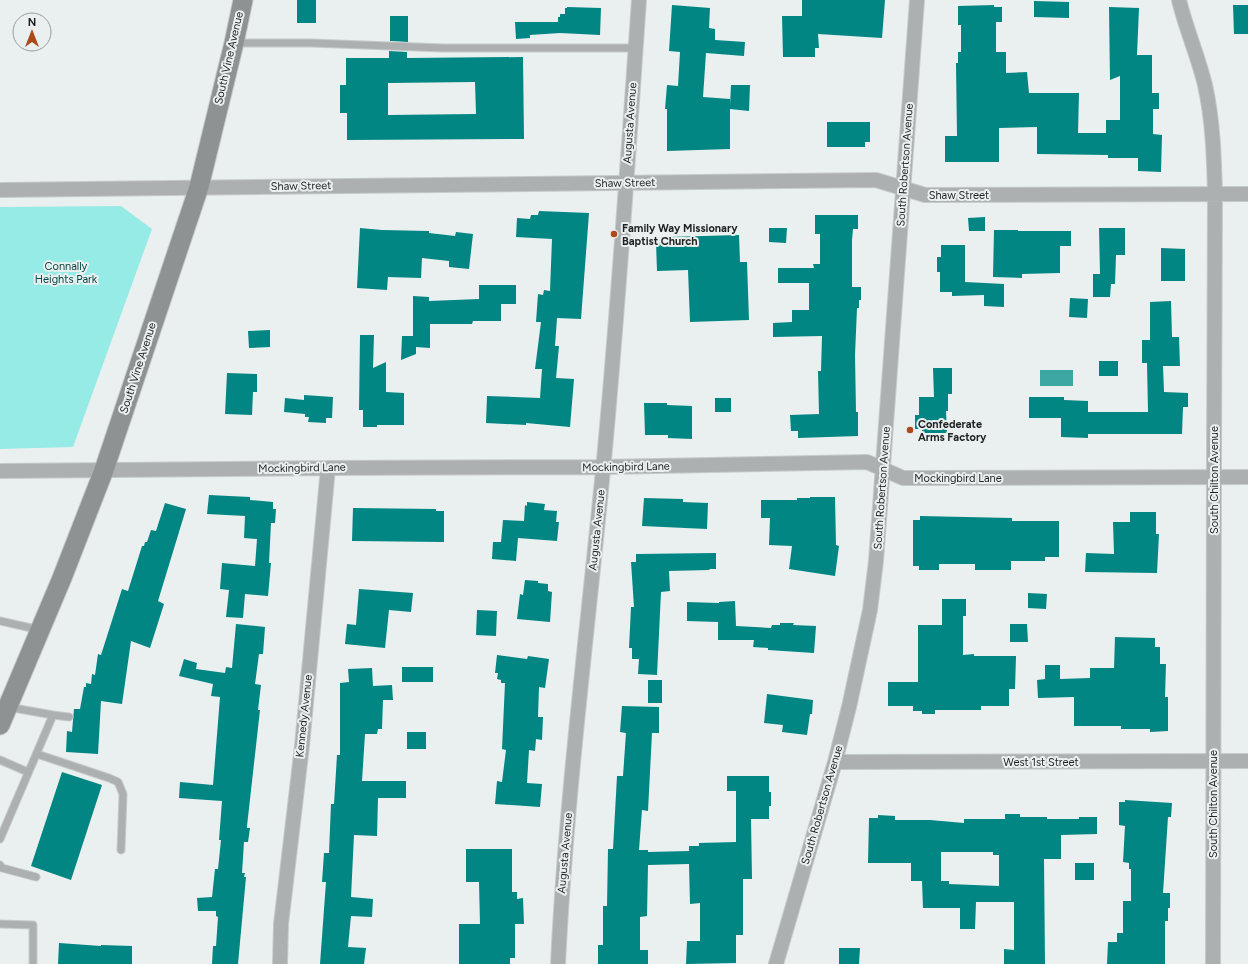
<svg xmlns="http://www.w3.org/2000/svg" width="1248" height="964" viewBox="0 0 1248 964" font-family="Figtree,sans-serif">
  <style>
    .green { fill: #97ebe7 }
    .water { fill: #3da7a4 }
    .building { fill: #028683; fill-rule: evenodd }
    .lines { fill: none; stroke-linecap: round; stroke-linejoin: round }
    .lane-casing { stroke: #c5cbca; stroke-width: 9 }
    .street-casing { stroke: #c5cbca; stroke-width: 16 }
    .secondary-casing { stroke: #c5cbca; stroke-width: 21 }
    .lane { stroke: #adb0b0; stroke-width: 7 }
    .street { stroke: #adb0b0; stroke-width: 14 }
    .secondary { stroke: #8e9292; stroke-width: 19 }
    .poi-dot { fill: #ad481a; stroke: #e9f0ef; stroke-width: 1.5 }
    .labels { text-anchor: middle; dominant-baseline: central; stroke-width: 4; stroke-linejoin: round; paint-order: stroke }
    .street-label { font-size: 11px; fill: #1f2221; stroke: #e9f0ef }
    .poi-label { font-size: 11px; font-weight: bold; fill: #1f2221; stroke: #e9f0ef; text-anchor: start }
    .park-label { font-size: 11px; fill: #054746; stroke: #e9f0ef }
  </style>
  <rect width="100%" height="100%" fill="#e9f0ef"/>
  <path class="green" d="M121 206 152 229 73 447 0 449V207Z"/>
  <path class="water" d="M1040 370H1073V386H1040Z"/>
  <path class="building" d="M297 0H316V23H297Z
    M802 0H885L882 38 818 34 819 48H815V57H783L782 16H802Z
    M1034 1 1069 2V18L1034 17Z
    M672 5 710 8 709 28 715 29V40L745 42 744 56 706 53 703 97 730 99V105L731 85H750L749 111 730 109V149L667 151V109H665L667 85 678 86 680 52 669 51Z
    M994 5V7H1002V22H996V52H1006V73L1027 72 1029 93H1079L1078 133H1106V120H1120V76L1110 80 1109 7 1139 8 1137 55H1152V93H1159V109H1153V134L1162 135 1161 172 1138 171V158H1108V155L1037 154V127L999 128V162H945V136H957L956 63H958V52H961V25H958V6Z
    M1233 5H1248V34H1234Z
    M567 7 601 8 600 35 560 33 530 35V38L516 39 515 22H558V17H560V14H565V8H567Z
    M390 16H408V42L390 41Z
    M389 51 407 52V58L523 57 524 139 347 140V113H340V85H346V58H389ZM475 82 476 114 388 115V83Z
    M827 122H870V142H865V147H827Z
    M539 211 589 213 581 319 557 318 555 346H559L556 378 574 379 570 427 526 423V425L486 423 487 396 540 398 542 369H535L541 322H536L538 294 543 295 544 290 550 291 552 239 516 237 517 218 530 219 531 215H538Z
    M815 215H858V229H853L852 240V287H861V300H859V308H857L855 355 856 412H858V436L798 438V431H791L790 415 819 414 818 371H821L822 336 773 337V323L792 322V310H809V283H778V268H814L813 264H820V234H815Z
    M985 217V231H969L968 218Z
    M360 228 382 230 429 231V233L455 236 456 232 473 234 469 269 449 267V261L422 258 421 278 388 277 387 290 357 288Z
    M769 228H787L786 243 769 242Z
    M1099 228H1125V255H1116L1115 284H1111L1110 297H1093V274H1100Z
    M994 230H1018V231H1071V246H1060V273L1022 274V278L993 277Z
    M739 235 740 262H747L749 320 690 322 688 270 657 271 656 243 668 242V237Z
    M941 245H965V282L1004 284V307L984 306V295L952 296V292H940V272H937V257H941Z
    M1161 248 1185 249V281H1161Z
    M479 285H516V304H501V321H473L472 324H430V348L416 347V354L401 360 402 336H413V296L429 297V301L479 299Z
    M1070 298 1088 299 1087 318 1069 317Z
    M1171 301 1172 337H1179L1180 366H1163L1164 392 1188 393V407H1183L1182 434H1088V438L1061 437V418H1029V397H1064V400L1088 401V412H1148L1147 363H1142V340H1150V302Z
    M270 330V347L249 348 248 331Z
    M360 335H374L373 368 386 362V392L404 393V425H377V427H363V410H359Z
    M1099 361H1118V376H1099Z
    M933 368H952V394H948V411H946L947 433H922V429H915V415H919V397H934Z
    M227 373 257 374V392H253L252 415 225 414Z
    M304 395 333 397 332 418H326V423L308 422 309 417H305V414L284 412 285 398 304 400Z
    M715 398H731V412H715Z
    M644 403H667V405L692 406V439L668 438V435H645Z
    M209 495 250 497V500L273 502V509H276L275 523H271L269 563H271L268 596 245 594 243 618 226 617 229 590 220 589 222 563 255 566 257 539 244 538 245 516 207 514Z
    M810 497H835L836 545 839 546 835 576 789 569 792 546 769 545 770 518H761V500H797V498H810Z
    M644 498 683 499V502L708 503 707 529 642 526Z
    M527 502 545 504 544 510 557 511 556 522H559L557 541 518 538 516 561 492 559 493 542H501L503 520 524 521 525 505 527 506Z
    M165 503 186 509 158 601 164 604 150 648 131 641 122 704 101 701 98 754 66 752 67 731 72 732 74 709H80L84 687H86V683L91 684 92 674 95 675 98 654 101 655 122 589 128 591 142 546H144L145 542H147L151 530 156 531Z
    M353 508 436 509V511H444V542L352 541Z
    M1130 512H1156V534H1159L1157 573 1085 572 1086 553 1114 554 1113 522H1130Z
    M920 516 1012 518V521H1059V557H1045V561H1011V570H975V564H939V570H919V566H913V520H920Z
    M716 553V569H710L709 570 669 571 670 591 661 592 657 675 638 674 639 659H632V648H629L631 607H634L631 562H636V554Z
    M525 580 538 581V583L548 584V591L552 592 550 622 517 619 520 594 523 595Z
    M359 589 413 593 411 612 389 610 385 648 345 644 347 624 356 625Z
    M1028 593 1047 594 1046 609 1028 608Z
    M942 599H966V616H963V655L974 654V656H1016L1015 689H1009V706H981V710H935V714H922V711H913V706H888V682H918V625H942Z
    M735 601 736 626 771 628 772 625H780V623H794L793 625 816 626 814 653 768 650V648L753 647 754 640H718V622L687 621V602L719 603V602Z
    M477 610 497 611 496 636 476 635Z
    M236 624 265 627 263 654H259L255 684 261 685 258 710H260L247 826V828H250L248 842H244L242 873H245L244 877H246L238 964H212L213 946H216L218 917 216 916V911H198L197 898 212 897 215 869H218L221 840H219L222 801 179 798 180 782 213 785 220 697 211 696 213 684 179 676 184 659 197 663 196 669 225 673 226 667 232 668Z
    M1010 624H1027L1028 642H1010Z
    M1115 637 1155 638V647H1160V664H1166L1165 697H1168V731L1150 732V729H1121V726H1074V697L1038 698 1037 680 1045 679V665H1060V679L1090 678V668H1114Z
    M497 655 527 659 528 656 549 659 545 688 539 687 538 717H543L542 740 536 739 535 751 529 750 527 783 542 784 540 807 495 804 497 781 502 782 506 750 502 749 505 683H501V680L497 679 498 673H495Z
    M402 667H433V682H402Z
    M372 668 373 686 392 685 393 700H383L382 729H378L377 734H365L362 781H406V798H378L377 836 354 835 351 897 373 899 372 917 351 916 348 947 366 948 364 964H320L326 882H322L324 853H329L331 804H334L337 755H340V683L349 682 348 669Z
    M648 680H662V703H648Z
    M767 694 813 700 812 714H810L807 735 782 732 783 725 764 723Z
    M622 706 659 707V733H652L648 811 642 810 639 850H648V852L689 851V846H699V843L736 842V791H727V776H769V792H771V806H769V819H751L752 879H743V935H736V963L686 964 687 941H700V903L690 904 689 864 648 865 647 916 640 917V950H648V964H598V945H603V906H607L608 849H613L617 776H623L626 733 620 732Z
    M407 732H426V749H407Z
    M62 772 102 785 71 880 31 866Z
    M1125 800 1172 803 1171 817H1168L1163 893H1170V908H1168V921H1165V964H1107L1108 942H1117V933H1123V901H1131V869H1129V863L1123 862 1125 826 1119 825V802H1125Z
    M1005 814H1020V817H1047V819H1079V817H1097V834L1061 835V859H1044L1045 964H1004V949L1014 950V902H976L975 929H960V908H923L922 881H911V863H868L869 818H878V815L895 816V820H930L964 823V819H1005ZM941 852H993V855H999V886L949 884V881H941Z
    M466 849H512V892H517V899L523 898 524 924H515V958H510V964H459V924H480L479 882H466Z
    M1075 863H1094V880H1075Z
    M59 943 101 946V945L132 946V964H58Z
    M839 948H860L859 964H839Z"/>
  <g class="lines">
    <g class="lane-casing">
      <path id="lane" d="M236 43H311L443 48H636
        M0 621 40 630
        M53 715 69 717
        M37 754 109 778 118 782 123 794 121 850
        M0 760 28 772
        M0 839 53 715 8 707
        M0 865 2 868 36 877
        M0 924 33 925V964"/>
    </g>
    <g class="street-casing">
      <path id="street" d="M1179 0C1186 29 1198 56 1205 85 1213 121 1214 157 1215 194L1214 455 1213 964
        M0 190 876 180 925 195 1248 194
        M0 471 328 468 603 467 867 462 903 478 1248 477
        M835 762 1248 761
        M280 964 281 924 302 746 328 468
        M558 964C566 799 587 635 603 470 618 314 628 157 639 0
        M776 964 835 762 849 707 870 610 876 561 917 0"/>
    </g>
    <g class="secondary-casing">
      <path id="secondary" d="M0 725 62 578 104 470 199 187 234 43 243 0"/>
    </g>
    <use href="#lane" class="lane"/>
    <use href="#street" class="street"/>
    <use href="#secondary" class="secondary"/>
  </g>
  <g class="poi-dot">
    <circle cx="614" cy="234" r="4"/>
    <circle cx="910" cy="430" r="4"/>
  </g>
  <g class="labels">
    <g class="street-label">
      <text transform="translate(229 58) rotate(-77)">South Vine Avenue</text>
      <text transform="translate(630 123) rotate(-86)">Augusta Avenue</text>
      <text transform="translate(905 165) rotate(-86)">South Robertson Avenue</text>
      <text transform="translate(625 183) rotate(-1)">Shaw Street</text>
      <text transform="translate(301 186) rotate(-1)">Shaw Street</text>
      <text x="959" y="195">Shaw Street</text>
      <text transform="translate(138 368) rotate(-72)">South Vine Avenue</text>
      <text transform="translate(626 467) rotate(-1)">Mockingbird Lane</text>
      <text transform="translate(302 468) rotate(-1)">Mockingbird Lane</text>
      <text x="958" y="478">Mockingbird Lane</text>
      <text transform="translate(1214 480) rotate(-90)">South Chilton Avenue</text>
      <text transform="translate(882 488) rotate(-86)">South Robertson Avenue</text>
      <text transform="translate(597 530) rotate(-84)">Augusta Avenue</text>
      <text transform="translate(304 716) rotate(-84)">Kennedy Avenue</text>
      <text x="1041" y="762">West 1st Street</text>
      <text transform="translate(1213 804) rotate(-90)">South Chilton Avenue</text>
      <text transform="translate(822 805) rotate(-74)">South Robertson Avenue</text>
      <text transform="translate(565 853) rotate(-85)">Augusta Avenue</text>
    </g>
    <g class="poi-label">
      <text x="622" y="228">Family Way Missionary<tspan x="622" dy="13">Baptist Church</tspan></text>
      <text x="918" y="424">Confederate<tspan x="918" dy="13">Arms Factory</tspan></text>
    </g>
    <g class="park-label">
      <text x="66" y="266">Connally<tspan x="66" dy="13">Heights Park</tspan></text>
    </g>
  </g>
  <g transform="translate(32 32)"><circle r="19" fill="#e9f0ef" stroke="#989e9d"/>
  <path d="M0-3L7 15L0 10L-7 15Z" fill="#ad481a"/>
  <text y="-6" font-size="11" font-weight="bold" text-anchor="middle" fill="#1f2221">N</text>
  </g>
</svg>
